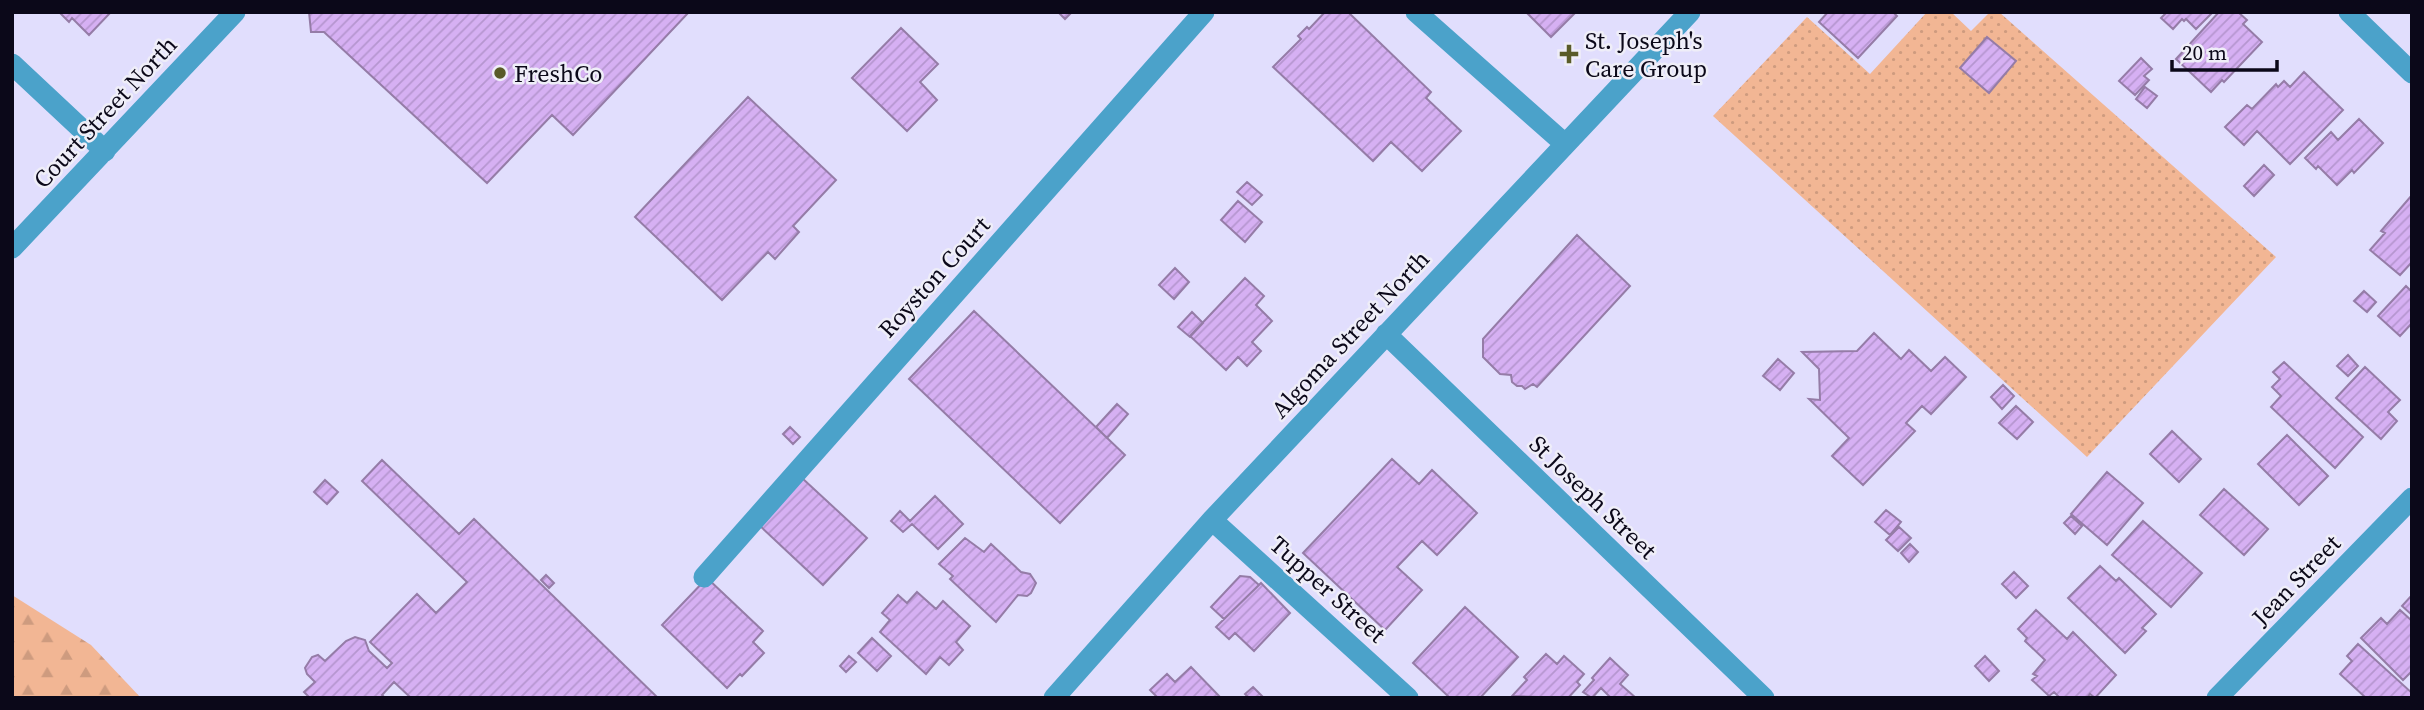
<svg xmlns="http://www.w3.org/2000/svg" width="2424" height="710" viewBox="0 0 2424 710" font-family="'Source Serif 4',serif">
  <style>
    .forest { fill: url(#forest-firs) }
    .garden { fill: url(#garden-dots) }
    .building { fill: url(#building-hatch); stroke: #957ca7; stroke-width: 2 }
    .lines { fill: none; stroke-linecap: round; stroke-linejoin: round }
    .minor { stroke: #4ba2ca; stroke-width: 21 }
    .poi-dot { fill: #595b28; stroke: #efeef8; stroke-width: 2.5 }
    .labels { text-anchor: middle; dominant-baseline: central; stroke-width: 5; stroke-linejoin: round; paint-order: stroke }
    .poi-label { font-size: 24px; fill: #0b0819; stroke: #efeef8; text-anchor: start }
    .street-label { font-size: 24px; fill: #0b0819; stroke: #efeef8 }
  </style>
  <defs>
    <pattern id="forest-firs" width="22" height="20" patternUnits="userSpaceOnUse" patternTransform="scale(1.75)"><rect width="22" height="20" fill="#f2b694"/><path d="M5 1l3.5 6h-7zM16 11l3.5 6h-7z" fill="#ce9b7f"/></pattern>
    <pattern id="garden-dots" width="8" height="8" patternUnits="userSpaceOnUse" patternTransform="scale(1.75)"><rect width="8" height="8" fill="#f2b694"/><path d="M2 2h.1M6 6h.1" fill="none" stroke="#ce9b7f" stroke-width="1.8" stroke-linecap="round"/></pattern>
    <pattern id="building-hatch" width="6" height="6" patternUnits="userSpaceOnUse" patternTransform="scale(1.75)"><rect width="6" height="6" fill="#d6b0f3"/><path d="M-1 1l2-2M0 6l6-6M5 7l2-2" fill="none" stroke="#b696d0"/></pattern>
  </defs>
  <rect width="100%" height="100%" fill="#e1defd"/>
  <path class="forest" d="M12 595 91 645 141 698H12Z"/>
  <path class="garden" d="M1927 12H1951L1971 31 1990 12H1999L2276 257 2087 457 1713 116 1807 17 1870 74Z"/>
  <path class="building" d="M59 12H111L89 35 72 18 69 22Z
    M309 12H689L573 135 552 115 487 183 324 32H311Z
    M1058 12H1072L1065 19Z
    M1325 12H1348L1431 92 1426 98 1461 131 1422 171 1391 142 1373 161 1273 67 1301 39 1298 36 1307 27 1309 29Z
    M1526 12H1576L1551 37Z
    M1828 12H1893L1897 16 1858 58 1819 22Z
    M2167 12H2213L2196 29 2186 19 2184 21 2182 19 2173 29 2161 18Z
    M2219 12H2238L2247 20 2243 24 2262 42 2224 82 2222 80 2211 92 2176 59Z
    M901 28 938 64 920 82 937 100 907 131 852 78Z
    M1987 37 2016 61 1989 93 1960 68Z
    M2141 58 2152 69 2144 76 2149 80 2135 95 2119 81Z
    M2304 72 2343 110 2290 164 2257 131 2244 145 2225 127 2247 105 2252 109 2276 84 2278 87 2284 81 2290 87Z
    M2145 87 2157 96 2147 108 2136 99Z
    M748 97 836 180 793 226 799 232 775 259 768 252 722 300 635 217Z
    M2359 119 2383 143 2354 173 2352 170 2337 185 2318 166 2316 169 2305 158 2331 132 2338 140Z
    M2264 165 2274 175 2254 196 2244 186Z
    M1247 182 1262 195 1252 205 1237 192Z
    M2412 195V262L2400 275 2370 250 2385 233 2381 231Z
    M1238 201 1262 222 1245 242 1221 220Z
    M1577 235 1630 286 1537 387 1533 384 1525 389 1522 386H1517L1512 382 1511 375 1500 374 1483 357V339Z
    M1175 268 1189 282 1174 299 1159 285Z
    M1245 278 1264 296 1256 305 1272 321 1252 342 1261 351 1247 366 1238 357 1226 370 1190 336Z
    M2406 286 2412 292V323L2400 336 2378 316Z
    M2364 291 2376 302 2367 312 2354 301Z
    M974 311 1125 455 1060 523 909 379Z
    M1192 312 1203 323 1190 337 1178 327Z
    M1874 333 1901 359 1909 350 1931 371 1945 357 1966 377 1931 414 1922 406 1906 423 1915 431 1863 485 1832 456 1849 438 1809 399 1820 400 1819 369 1802 352 1857 351Z
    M2348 355 2358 366 2348 376 2337 366Z
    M1778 359 1794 373 1780 390 1763 376Z
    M2284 362 2363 437 2335 468 2271 407 2281 396 2272 387 2280 379 2273 372Z
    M2365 367 2400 400 2388 412 2397 421 2381 439 2336 398Z
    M2003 385 2014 396 2002 409 1991 397Z
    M1117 404 1128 414 1107 438 1096 427Z
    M2016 406 2033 422 2017 439 1999 423Z
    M790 427 800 437 793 444 783 434Z
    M2172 431 2201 459 2179 482 2150 454Z
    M2287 435 2328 476 2299 505 2258 464Z
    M1392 459 1419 484 1432 470 1477 513 1437 555 1422 541 1397 567 1422 590 1385 630 1303 553Z
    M382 460 459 534 474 519 658 698H411L394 682 382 695 385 698H310L304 692 315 682 307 674 305 668 312 657 318 655 325 661 346 641 355 637 365 640 369 651 387 668 392 663 370 642 417 594 436 613 467 582 362 481Z
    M2107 472 2143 503 2107 545 2071 514Z
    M802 478 867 538 823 585 758 524Z
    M325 480 338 492 327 504 314 492Z
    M2224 489 2268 529 2244 555 2200 515Z
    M935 496 963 524 938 549 912 524 903 532 891 521 900 511 910 521Z
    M1886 510 1901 522 1890 535 1875 522Z
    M2071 516 2082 526 2075 534 2064 523Z
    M2143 521 2202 573 2171 607 2112 555Z
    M1899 527 1911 538 1898 551 1886 540Z
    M965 538 984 552 991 544 1021 572 1030 574 1036 583 1031 593 1027 596 1018 595 996 622 950 579 953 576 939 564Z
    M1910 544 1918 552 1909 562 1901 553Z
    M2100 566 2116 581 2119 578 2156 614 2142 628 2146 631 2125 653 2068 598Z
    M2014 572 2028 586 2016 598 2002 584Z
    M546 575 554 583 549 588 541 580Z
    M1240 576 1250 577 1259 585 1224 619 1211 607Z
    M707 578 763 631 753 642 764 653 742 676 740 674 727 688 662 625Z
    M1261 583 1290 613 1254 651 1235 633 1229 639 1216 627Z
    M917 592 936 609 943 601 970 626 956 642 963 650 949 665 940 657 926 674 880 632 890 620 882 613 898 595 907 603Z
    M2412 595V615L2402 606Z
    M1465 607 1518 657 1480 698H1450L1413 663Z
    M2036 610 2067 639 2073 632 2116 675 2095 698 2090 694 2087 698H2060L2054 692 2049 696 2032 680 2037 676 2033 674 2045 660 2025 641 2027 638 2018 629Z
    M2400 610 2412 621V671L2403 680 2361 638 2381 618 2387 624Z
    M872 638 891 656 877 671 858 653Z
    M2358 644 2412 693 2411 698H2366L2340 674 2352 661 2347 656Z
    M1546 654 1557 664 1564 656 1584 674 1577 682 1580 685 1568 698 1512 696 1527 680 1524 677Z
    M849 656 856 662 846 672 840 666Z
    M1985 656 1999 671 1989 681 1975 666Z
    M1610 658 1628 675 1620 684 1636 698H1611L1601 688 1592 698 1583 692 1594 680 1592 678Z
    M1191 667 1221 698H1158L1150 690 1167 674 1175 682Z
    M1253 687 1264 698H1249L1245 694Z"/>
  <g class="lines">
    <path class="minor" d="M1416 12 1565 144
      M2349 12 2412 73
      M12 64 105 151
      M12 248 235 12
      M1386 334 1764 698
      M1212 520 1408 698
      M704 577 1204 12
      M1054 698 1212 520 1690 12
      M2217 698 2412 498"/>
  </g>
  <g class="poi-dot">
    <path d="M1565.5 43.5h7v7h7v7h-7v7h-7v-7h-7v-7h7z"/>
    <circle cx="500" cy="73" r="7"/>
  </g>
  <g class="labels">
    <g class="poi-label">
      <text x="1585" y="40">St. Joseph's<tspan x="1585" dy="28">Care Group</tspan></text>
      <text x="514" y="73">FreshCo</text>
    </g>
    <g class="street-label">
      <text transform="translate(105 112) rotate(-47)">Court Street North</text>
      <text transform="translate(934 277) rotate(-48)">Royston Court</text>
      <text transform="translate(1350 334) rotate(-47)">Algoma Street North</text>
      <text transform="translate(1593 497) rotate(44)">St Joseph Street</text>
      <text transform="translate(2296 580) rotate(-46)">Jean Street</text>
      <text transform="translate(1328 589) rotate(42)">Tupper Street</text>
    </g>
  </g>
  <rect width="2424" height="710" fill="none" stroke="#0b0819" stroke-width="28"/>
  <path d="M2172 60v10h105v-10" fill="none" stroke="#0b0819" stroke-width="3.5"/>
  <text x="2182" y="60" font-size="21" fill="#0b0819" stroke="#efeef8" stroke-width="5" paint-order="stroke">20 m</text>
</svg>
